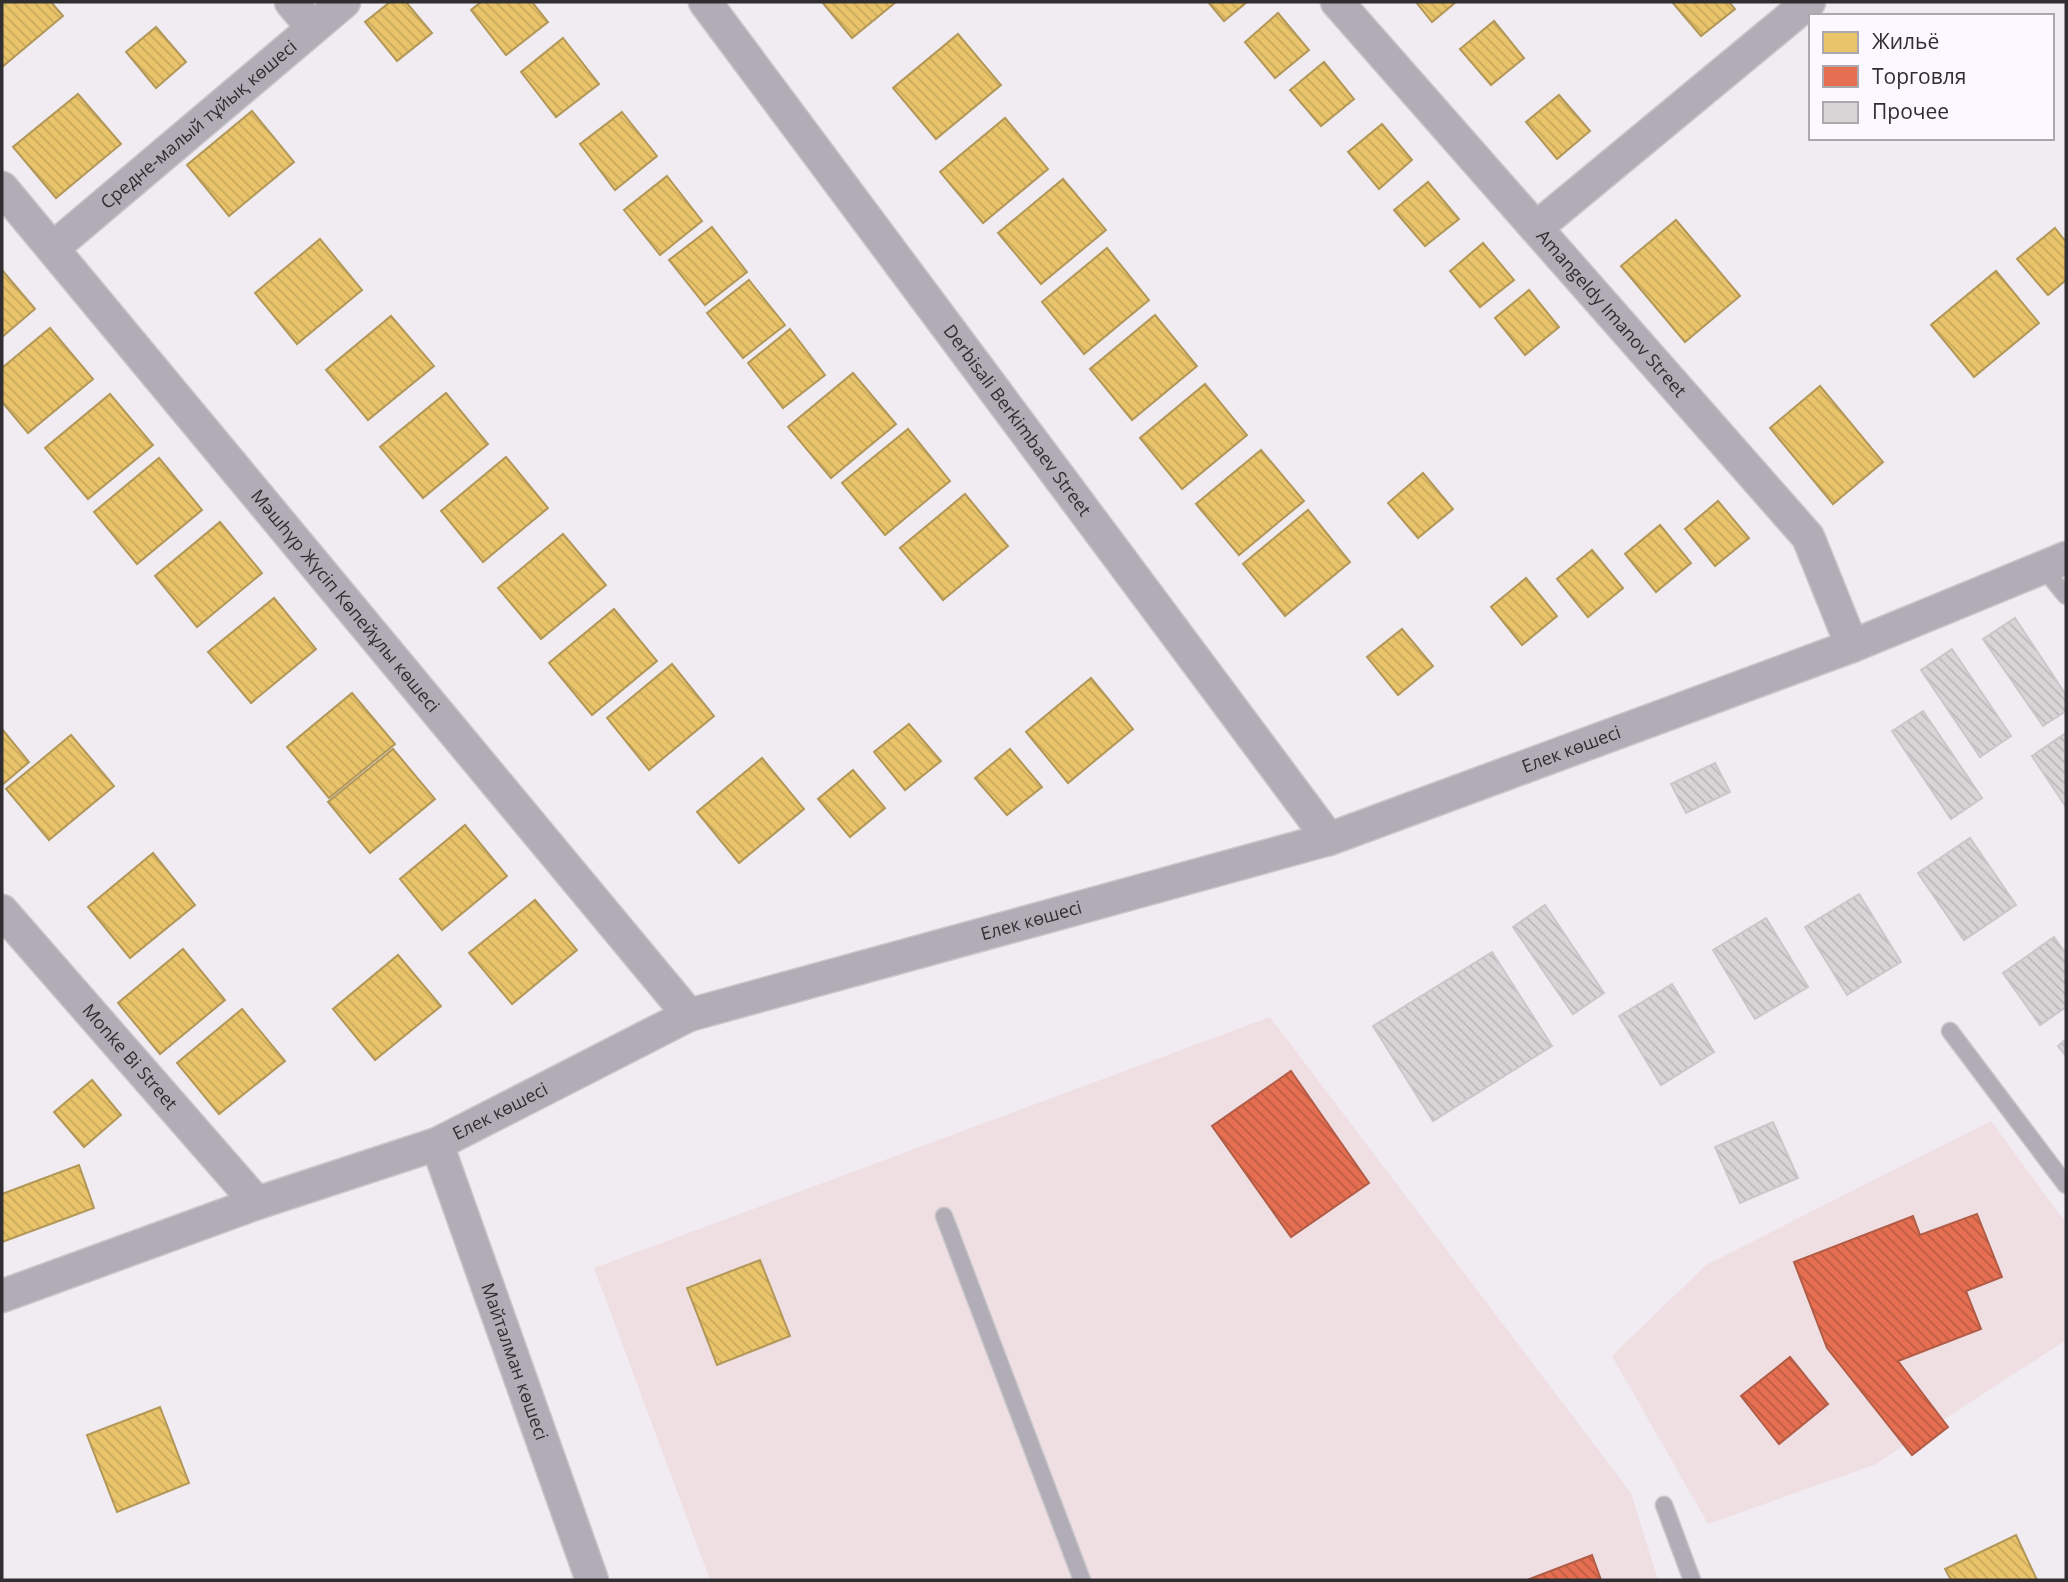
<svg xmlns="http://www.w3.org/2000/svg" width="2068" height="1582" viewBox="0 0 2068 1582" font-family="'Open Sans',sans-serif">
<defs>
<pattern id="homes-back-hatch" width="6" height="6" patternUnits="userSpaceOnUse" patternTransform="scale(1.75)"><rect width="6" height="6" fill="#e9c46a"/><path d="M-1 5l2 2M0 0l6 6M5-1l2 2" fill="none" stroke="#c8a95c"/></pattern>
<pattern id="shops-back-hatch" width="6" height="6" patternUnits="userSpaceOnUse" patternTransform="scale(1.75)"><rect width="6" height="6" fill="#e76f51"/><path d="M-1 5l2 2M0 0l6 6M5-1l2 2" fill="none" stroke="#bc5c44"/></pattern>
<pattern id="building-back-hatch" width="6" height="6" patternUnits="userSpaceOnUse" patternTransform="scale(1.75)"><rect width="6" height="6" fill="#d9d5d6"/><path d="M-1 5l2 2M0 0l6 6M5-1l2 2" fill="none" stroke="#bbb7b8"/></pattern>
</defs>
<rect width="100%" height="100%" fill="#f0ecf1"/>
<g fill="#efdfe3">
<path d="M 1270,1017 L 1631,1493 L 1658,1580 L 710,1580 L 594,1268 Z"/>
<path d="M 1991,1121 L 2066,1223 L 2066,1340 L 1874,1465 L 1708,1524 L 1612,1356 L 1706,1265 Z"/>
</g>
<g fill="url(#homes-back-hatch)" stroke="#b29759" stroke-width="2">
<path d="M 2,2 L 51,2 L 63,16 L 2,67 Z"/>
<path d="M 390,2 L 406,2 L 432,33 L 397,61 L 365,22 Z"/>
<path d="M 481,2 L 532,2 L 548,22 L 506,55 L 471,10 Z"/>
<path d="M 822,2 L 896,2 L 852,38 Z"/>
<path d="M 1208,2 L 1247,2 L 1224,21 Z"/>
<path d="M 1416,2 L 1456,2 L 1432,22 Z"/>
<path d="M 1672,2 L 1729,2 L 1735,9 L 1701,36 Z"/>
<path d="M 1278,13 L 1309,50 L 1275,78 L 1245,42 Z"/>
<path d="M 1494,21 L 1524,58 L 1491,85 L 1460,49 Z"/>
<path d="M 156,27 L 186,62 L 156,88 L 126,52 Z"/>
<path d="M 958,34 L 1001,85 L 936,139 L 893,88 Z"/>
<path d="M 563,38 L 599,84 L 556,117 L 521,72 Z"/>
<path d="M 1324,62 L 1354,99 L 1321,126 L 1290,90 Z"/>
<path d="M 78,94 L 121,144 L 56,198 L 13,147 Z"/>
<path d="M 1559,95 L 1590,131 L 1557,159 L 1526,122 Z"/>
<path d="M 252,111 L 294,162 L 229,216 L 187,165 Z"/>
<path d="M 622,112 L 657,156 L 615,190 L 580,144 Z"/>
<path d="M 1005,118 L 1048,169 L 983,223 L 940,172 Z"/>
<path d="M 1382,124 L 1412,160 L 1379,189 L 1348,152 Z"/>
<path d="M 667,176 L 702,221 L 660,255 L 624,210 Z"/>
<path d="M 1063,179 L 1106,230 L 1041,284 L 998,233 Z"/>
<path d="M 1428,182 L 1459,219 L 1425,246 L 1394,210 Z"/>
<path d="M 1676,220 L 1740,296 L 1685,342 L 1621,266 Z"/>
<path d="M 712,227 L 747,272 L 705,305 L 669,260 Z"/>
<path d="M 2055,228 L 2066,242 L 2066,280 L 2048,295 L 2017,259 Z"/>
<path d="M 320,239 L 362,290 L 297,344 L 255,293 Z"/>
<path d="M 1483,243 L 1514,280 L 1480,307 L 1450,271 Z"/>
<path d="M 1107,248 L 1149,300 L 1084,354 L 1042,302 Z"/>
<path d="M 2,270 L 35,309 L 2,337 Z"/>
<path d="M 1996,271 L 2039,323 L 1974,377 L 1931,325 Z"/>
<path d="M 749,280 L 785,325 L 743,358 L 707,313 Z"/>
<path d="M 1529,290 L 1559,327 L 1525,355 L 1495,318 Z"/>
<path d="M 1155,315 L 1197,366 L 1132,420 L 1090,369 Z"/>
<path d="M 391,316 L 434,366 L 368,420 L 326,370 Z"/>
<path d="M 50,328 L 93,379 L 28,433 L 2,402 L 2,368 Z"/>
<path d="M 790,329 L 825,375 L 783,408 L 748,363 Z"/>
<path d="M 853,373 L 896,424 L 831,478 L 788,427 Z"/>
<path d="M 1205,384 L 1247,435 L 1182,489 L 1140,438 Z"/>
<path d="M 1820,386 L 1883,462 L 1833,504 L 1770,428 Z"/>
<path d="M 446,393 L 488,444 L 423,498 L 380,447 Z"/>
<path d="M 110,394 L 153,445 L 88,499 L 45,448 Z"/>
<path d="M 908,429 L 950,481 L 885,535 L 842,483 Z"/>
<path d="M 1261,450 L 1304,501 L 1239,555 L 1196,504 Z"/>
<path d="M 506,457 L 548,508 L 483,562 L 441,511 Z"/>
<path d="M 159,458 L 202,510 L 137,564 L 94,512 Z"/>
<path d="M 1423,473 L 1453,509 L 1418,538 L 1388,503 Z"/>
<path d="M 965,494 L 1008,546 L 943,600 L 900,548 Z"/>
<path d="M 1718,501 L 1749,538 L 1715,566 L 1685,529 Z"/>
<path d="M 1308,510 L 1350,562 L 1285,616 L 1243,564 Z"/>
<path d="M 220,522 L 262,573 L 197,627 L 155,576 Z"/>
<path d="M 1660,525 L 1691,563 L 1656,592 L 1625,554 Z"/>
<path d="M 563,534 L 606,585 L 541,639 L 498,588 Z"/>
<path d="M 1592,550 L 1623,588 L 1588,617 L 1557,579 Z"/>
<path d="M 1526,578 L 1557,616 L 1522,645 L 1491,607 Z"/>
<path d="M 274,598 L 316,649 L 251,703 L 208,652 Z"/>
<path d="M 614,609 L 657,661 L 592,715 L 549,663 Z"/>
<path d="M 1402,629 L 1433,666 L 1398,695 L 1367,657 Z"/>
<path d="M 672,664 L 714,716 L 649,770 L 607,718 Z"/>
<path d="M 1091,678 L 1133,729 L 1068,783 L 1026,732 Z"/>
<path d="M 352,693 L 395,744 L 329,798 L 287,747 Z"/>
<path d="M 909,724 L 941,761 L 905,790 L 874,752 Z"/>
<path d="M 2,729 L 29,762 L 2,785 Z"/>
<path d="M 71,735 L 114,786 L 49,840 L 6,789 Z"/>
<path d="M 393,749 L 435,799 L 370,853 L 328,802 Z"/>
<path d="M 1010,749 L 1042,787 L 1007,815 L 975,778 Z"/>
<path d="M 762,758 L 804,809 L 739,863 L 697,812 Z"/>
<path d="M 853,770 L 885,808 L 850,837 L 818,799 Z"/>
<path d="M 465,825 L 507,876 L 442,930 L 400,879 Z"/>
<path d="M 153,853 L 195,905 L 130,958 L 88,907 Z"/>
<path d="M 535,900 L 577,950 L 512,1004 L 469,953 Z"/>
<path d="M 183,949 L 225,1000 L 160,1054 L 118,1003 Z"/>
<path d="M 398,955 L 441,1006 L 375,1060 L 333,1009 Z"/>
<path d="M 242,1009 L 285,1061 L 219,1114 L 177,1063 Z"/>
<path d="M 92,1080 L 121,1115 L 84,1147 L 54,1112 Z"/>
<path d="M 79,1165 L 94,1208 L 2,1242 L 2,1194 Z"/>
<path d="M 760,1260 L 790,1336 L 717,1365 L 687,1288 Z"/>
<path d="M 160,1407 L 189,1483 L 117,1512 L 87,1435 Z"/>
<path d="M 2016,1535 L 2037,1580 L 1951,1580 L 1945,1569 Z"/>
</g>
<g fill="url(#shops-back-hatch)" stroke="#b05c47" stroke-width="2">
<path d="M 1291,1071 L 1369,1183 L 1291,1237 L 1212,1126 Z"/>
<path d="M 1977,1214 L 2002,1277 L 1966,1291 L 1981,1329 L 1898,1361 L 1948,1427 L 1912,1455 L 1827,1348 L 1794,1262 L 1913,1216 L 1920,1235 Z"/>
<path d="M 1790,1357 L 1828,1404 L 1779,1444 L 1741,1396 Z"/>
<path d="M 1592,1555 L 1601,1580 L 1527,1580 Z"/>
</g>
<g fill="url(#building-back-hatch)" stroke="#cbc7c8" stroke-width="2">
<path d="M 2015,618 L 2066,695 L 2066,711 L 2043,726 L 1983,639 Z"/>
<path d="M 1952,649 L 2011,736 L 1980,757 L 1921,670 Z"/>
<path d="M 1923,711 L 1982,798 L 1951,819 L 1892,731 Z"/>
<path d="M 2066,733 L 2066,807 L 2032,756 Z"/>
<path d="M 1715,763 L 1730,792 L 1686,813 L 1671,784 Z"/>
<path d="M 1970,838 L 2016,905 L 1964,940 L 1918,873 Z"/>
<path d="M 1859,894 L 1901,962 L 1847,995 L 1805,927 Z"/>
<path d="M 1545,905 L 1604,993 L 1573,1014 L 1513,927 Z"/>
<path d="M 1766,918 L 1808,987 L 1755,1019 L 1713,950 Z"/>
<path d="M 2054,937 L 2066,954 L 2066,1007 L 2040,1025 L 2003,973 Z"/>
<path d="M 1492,952 L 1552,1046 L 1433,1121 L 1373,1026 Z"/>
<path d="M 1672,984 L 1714,1052 L 1661,1085 L 1619,1016 Z"/>
<path d="M 2066,1039 L 2066,1056 L 2058,1046 Z"/>
<path d="M 1773,1122 L 1798,1178 L 1740,1203 L 1715,1147 Z"/>
</g>
<g fill="none" stroke-linecap="round" stroke-linejoin="round">
<g stroke="#c9c7ca" stroke-width="19">
<g id="service">
<path d="M 2043,568 L 2066,596"/>
<path d="M 1950,1031 L 2066,1185"/>
<path d="M 944,1216 L 1082,1580"/>
<path d="M 1664,1505 L 1692,1580"/>
</g>
</g>
<g stroke="#c9c7ca" stroke-width="35">
<g id="minor">
<path d="M 291,2 L 312,27"/>
<path id="s1" d="M 705,2 L 1329,839"/>
<path id="s2" d="M 1337,2 L 1808,537 L 1852,646"/>
<path id="s3" d="M 2,188 L 689,1015"/>
<path d="M 1536,228 L 1809,2"/>
<path id="s4" d="M 53,248 L 344,2"/>
<path id="s5" d="M 2,911 L 257,1203"/>
<path id="s6" d="M 437,1144 L 592,1580"/>
<path id="s7" d="M 2,1296 L 257,1203 L 437,1144 L 689,1015 L 1329,839 L 1852,646 L 2066,558"/>
</g>
</g>
<use href="#service" stroke="#b0adb6" stroke-width="16"/>
<use href="#minor" stroke="#b0adb6" stroke-width="32"/>
</g>
<g text-anchor="middle" stroke-width="7" stroke-linejoin="round" paint-order="stroke">
<g font-size="18" fill="#302e31" stroke="#fdf8ff">
<text dy="6" stroke="none"><textPath href="#s4" startOffset="191">Средне-малый тұйық көшесі</textPath></text>
<text dy="6" stroke="none"><textPath href="#s2" startOffset="415">Amangeldy Imanov Street</textPath></text>
<text dy="6" stroke="none"><textPath href="#s1" startOffset="522">Derbisali Berkimbaev Street</textPath></text>
<text dy="6" stroke="none"><textPath href="#s3" startOffset="537">Мәшһүр Жүсіп Көпейұлы көшесі</textPath></text>
<text dy="6" stroke="none"><textPath href="#s7" startOffset="1666">Елек көшесі</textPath></text>
<text dy="6" stroke="none"><textPath href="#s7" startOffset="1099">Елек көшесі</textPath></text>
<text dy="6" stroke="none"><textPath href="#s5" startOffset="194">Monke Bi Street</textPath></text>
<text dy="6" stroke="none"><textPath href="#s7" startOffset="532">Елек көшесі</textPath></text>
<text dy="6" stroke="none"><textPath href="#s6" startOffset="231">Майталман көшесі</textPath></text>
</g>
</g>
<rect width="2068" height="1582" fill="none" stroke="#302e31" stroke-width="7"/>
<rect x="1809" y="14" width="245" height="126" fill="#fdf8ff" stroke="#aba7ad" stroke-width="2"/>
<rect x="1823" y="32" width="35" height="21" fill="#e9c46a" stroke="#aba7ad" stroke-width="2"/>
<text x="1872" y="49" font-size="21" fill="#302e31">Жильё</text>
<rect x="1823" y="66" width="35" height="21" fill="#e76f51" stroke="#aba7ad" stroke-width="2"/>
<text x="1872" y="84" font-size="21" fill="#302e31">Торговля</text>
<rect x="1823" y="102" width="35" height="21" fill="#d9d5d6" stroke="#aba7ad" stroke-width="2"/>
<text x="1872" y="119" font-size="21" fill="#302e31">Прочее</text>
</svg>
